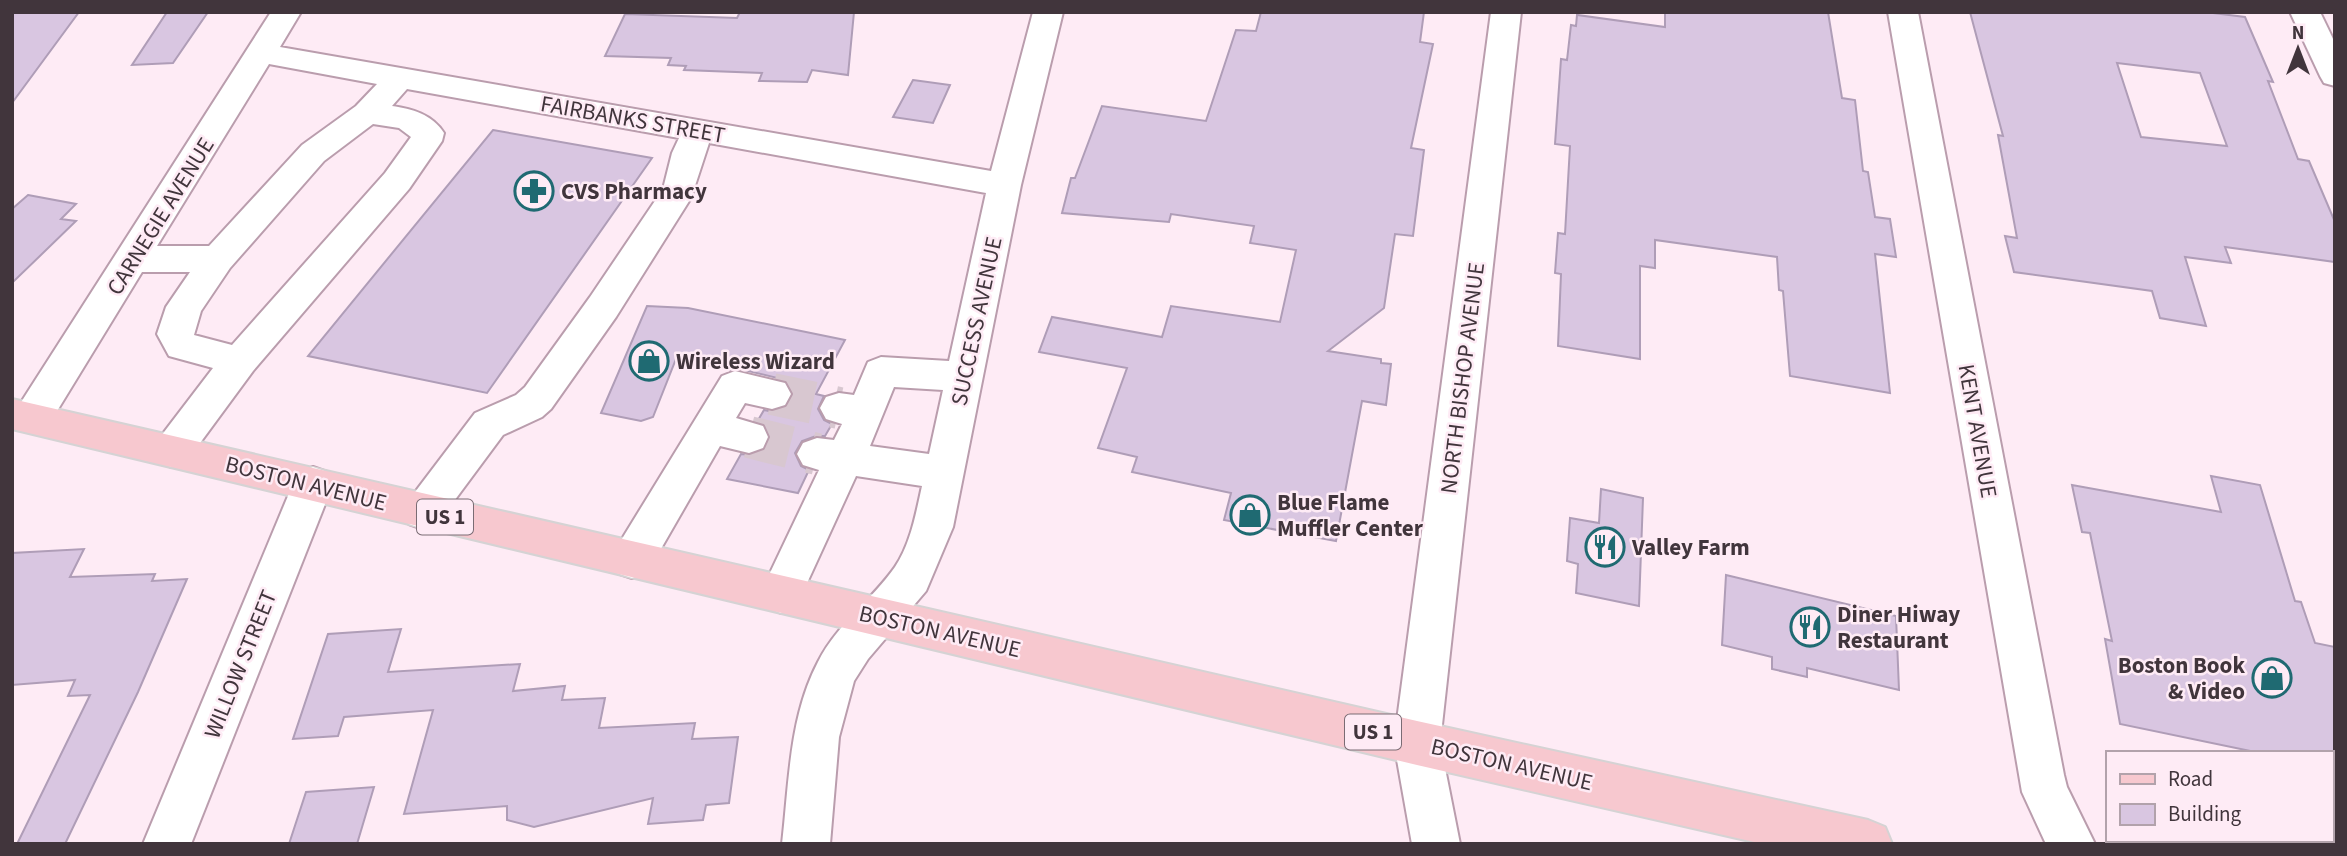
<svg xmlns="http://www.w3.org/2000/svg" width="2347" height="856" viewBox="0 0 2347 856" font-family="'Source Sans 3',sans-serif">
<rect width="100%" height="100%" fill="#feebf5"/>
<g fill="#d9c6e1" stroke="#af9db7" stroke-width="2" fill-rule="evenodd">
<path d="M 12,12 L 79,12 L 12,103 Z"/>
<path d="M 167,12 L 208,12 L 173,63 L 132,65 Z"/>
<path d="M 740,12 L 854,12 L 848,75 L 812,70 L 807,82 L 759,81 L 762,73 L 684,70 L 686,66 L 668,65 L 671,58 L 605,56 L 625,14 L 737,18 Z"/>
<path d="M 1261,12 L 1424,12 L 1420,42 L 1433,44 L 1411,148 L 1424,150 L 1413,236 L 1395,234 L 1384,308 L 1328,351 L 1381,359 L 1381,363 L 1391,364 L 1386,405 L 1362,401 L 1336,541 L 1224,520 L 1231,493 L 1132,472 L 1137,457 L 1098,448 L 1127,368 L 1039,352 L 1052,317 L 1162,337 L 1171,306 L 1280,322 L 1296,250 L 1250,243 L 1254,226 L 1171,214 L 1169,222 L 1062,213 L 1071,178 L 1075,178 L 1102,106 L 1206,121 L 1236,30 L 1256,31 Z"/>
<path d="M 1665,12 L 1828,12 L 1842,98 L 1855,100 L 1863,171 L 1868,172 L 1875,217 L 1890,219 L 1896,257 L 1875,254 L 1890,393 L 1790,376 L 1783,291 L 1779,290 L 1777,257 L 1655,240 L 1655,268 L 1640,266 L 1640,359 L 1558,346 L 1561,274 L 1555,273 L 1558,233 L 1565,234 L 1570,146 L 1555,144 L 1561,59 L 1567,60 L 1571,25 L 1576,26 L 1577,15 L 1665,27 Z"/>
<path d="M 1970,12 L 2205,12 L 2245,17 L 2273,82 L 2268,81 L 2298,159 L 2309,161 L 2335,222 L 2335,262 L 2225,247 L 2231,263 L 2185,257 L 2206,326 L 2160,318 L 2152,291 L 2014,272 L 2005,236 L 2017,238 L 1998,135 L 2003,136 ZM 2117,63 L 2200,73 L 2227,146 L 2141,137 Z"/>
<path d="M 913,80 L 950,85 L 933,123 L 893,117 Z"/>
<path d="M 493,130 L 652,158 L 487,393 L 308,356 Z"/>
<path d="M 28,195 L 76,204 L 61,219 L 76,221 L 12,283 L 12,209 Z"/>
<path d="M 647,306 L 688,308 L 845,340 L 816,394 L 824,396 L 818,409 L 824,420 L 832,424 L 825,436 L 816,436 L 802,441 L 795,453 L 801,466 L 809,470 L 798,493 L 727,479 L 741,454 L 750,455 L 765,449 L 770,436 L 765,425 L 757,422 L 764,410 L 773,412 L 787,406 L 793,393 L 786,380 L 736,368 L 730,370 L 676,359 L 653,417 L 641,421 L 601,413 Z"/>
<path d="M 2211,476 L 2260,485 L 2295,601 L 2301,602 L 2315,643 L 2335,647 L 2335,753 L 2260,753 L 2120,724 L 2105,639 L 2112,641 L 2090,533 L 2082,532 L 2072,485 L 2221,512 Z"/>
<path d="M 1601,489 L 1643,498 L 1639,606 L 1576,593 L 1578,564 L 1567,561 L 1570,518 L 1599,523 Z"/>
<path d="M 84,549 L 70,577 L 155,574 L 152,581 L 187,579 L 138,692 L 65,844 L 17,844 L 90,695 L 68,696 L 75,680 L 12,685 L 12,553 Z"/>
<path d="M 1726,575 L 1896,616 L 1899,690 L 1807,668 L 1807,677 L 1772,669 L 1772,657 L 1722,645 Z"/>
<path d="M 401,629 L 388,672 L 520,664 L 513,691 L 565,686 L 562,700 L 605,698 L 599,728 L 695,723 L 692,739 L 738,737 L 729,803 L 706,805 L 703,820 L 648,824 L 653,798 L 534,827 L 507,820 L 507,806 L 404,814 L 433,710 L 344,717 L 338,736 L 293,739 L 328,634 Z"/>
<path d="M 374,787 L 357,844 L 289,844 L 306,792 Z"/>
</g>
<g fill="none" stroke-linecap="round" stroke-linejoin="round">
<g stroke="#d8c7d0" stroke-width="42" stroke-dasharray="42 21" stroke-linecap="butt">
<path d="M 772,394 L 839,408"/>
<path d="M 749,437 L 817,454"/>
</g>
<g stroke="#ba9dad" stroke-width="4">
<g id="minor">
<path d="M 271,12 L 301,12 L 280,47 L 991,171 L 1033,12 L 1063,12 L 1021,185 L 953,527 L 926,591 L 868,659 L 854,681 L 839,737 L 830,844 L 782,844 C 789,784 789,717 818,662 C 837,624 872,600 895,567 C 911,543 916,513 922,486 L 856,476 L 796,607 L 781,613 L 766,607 L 760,594 L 819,470 L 803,465 L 797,454 L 803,443 L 817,438 L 834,440 L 842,424 L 826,419 L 820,408 L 826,397 L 839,393 L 854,395 L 868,362 L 881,357 L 949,361 L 986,193 L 709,143 L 691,198 L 616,317 L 551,409 L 542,417 L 503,435 L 437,524 L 423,529 L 409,524 L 403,512 L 409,500 L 475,413 L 516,395 L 525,387 L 590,297 L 663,189 L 672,153 L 679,138 L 407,89 L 392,106 C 412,109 432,114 444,133 L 442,141 L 409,189 L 253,371 L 186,462 L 172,467 L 158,462 L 152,451 L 158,440 L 213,368 L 169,356 L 157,334 L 166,307 L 190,272 L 142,272 L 46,429 L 32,433 L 18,429 L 13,418 L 18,407 ZM 269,64 L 377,84 L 356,106 L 302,145 L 209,246 L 157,246 ZM 373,124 L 399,128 L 411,137 L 385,173 L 232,345 L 194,335 L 201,311 L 230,268 L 324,161 ZM 894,387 L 943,390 L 929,454 L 870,446 Z"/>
<path d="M 1491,12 L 1521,12 L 1440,743 L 1460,844 L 1412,844 L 1394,743 Z"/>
<path d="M 1888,12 L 1918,12 L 2064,775 L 2067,787 L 2095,844 L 2046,844 L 2022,792 Z"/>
<path d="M 2290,12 L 2320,12 L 2335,43 L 2335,86 L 2324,83 L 2320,76 Z"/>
<path d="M 735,371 L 785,383 L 791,394 L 785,405 L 772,409 L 745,403 L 736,418 L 763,426 L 768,437 L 763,448 L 749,453 L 720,446 L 647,573 L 632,578 L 617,573 L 611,560 L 617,547 L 722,376 Z"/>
<path d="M 313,467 L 327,472 L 333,484 L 191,844 L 143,844 L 293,484 L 299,472 Z"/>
</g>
</g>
<g stroke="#d5d3d4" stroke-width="4">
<path id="major" d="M 12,399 L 1417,721 L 1868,820 L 1885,827 L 1892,844 L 1763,844 L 1417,765 L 12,429 Z"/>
</g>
<use href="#minor" fill="#fff" fill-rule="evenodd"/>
<use href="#major" fill="#f7c8cf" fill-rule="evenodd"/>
</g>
<defs>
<g id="pharmacy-ring" transform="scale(2.0125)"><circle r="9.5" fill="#feebf5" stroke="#1f6a72" stroke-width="1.5"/><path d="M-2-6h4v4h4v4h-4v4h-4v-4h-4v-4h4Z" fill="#1f6a72"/></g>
<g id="shop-ring" transform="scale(2.0125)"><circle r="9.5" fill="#feebf5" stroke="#1f6a72" stroke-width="1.5"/><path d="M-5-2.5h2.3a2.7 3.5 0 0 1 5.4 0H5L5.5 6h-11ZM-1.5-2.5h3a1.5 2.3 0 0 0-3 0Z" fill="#1f6a72"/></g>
<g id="restaurant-ring" transform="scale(2.0125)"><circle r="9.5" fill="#feebf5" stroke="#1f6a72" stroke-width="1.5"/><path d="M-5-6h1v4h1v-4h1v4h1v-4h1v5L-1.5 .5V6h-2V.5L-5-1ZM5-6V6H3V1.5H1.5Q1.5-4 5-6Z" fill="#1f6a72"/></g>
</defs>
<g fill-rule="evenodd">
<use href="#pharmacy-ring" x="534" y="191"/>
<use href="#shop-ring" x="649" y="361"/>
<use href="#shop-ring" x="1250" y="515"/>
<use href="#restaurant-ring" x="1605" y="547"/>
<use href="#restaurant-ring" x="1810" y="627"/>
<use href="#shop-ring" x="2272" y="678"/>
</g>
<g text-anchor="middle" stroke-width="5" stroke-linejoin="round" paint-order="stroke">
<g fill="#feebf5" stroke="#7a6c74" stroke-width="2">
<rect x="417" y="499.5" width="56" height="35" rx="5"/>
<rect x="1345" y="714.5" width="56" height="35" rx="5"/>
</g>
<g font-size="21" font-weight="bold" fill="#41353c">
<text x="445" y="524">US 1</text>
<text x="1373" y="739">US 1</text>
</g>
<g font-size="23" fill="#41353c" stroke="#feebf5">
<text transform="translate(633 119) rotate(10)" y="8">FAIRBANKS STREET</text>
<text transform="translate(160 216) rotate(-58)" y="8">CARNEGIE AVENUE</text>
<text transform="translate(976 321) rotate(-78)" y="8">SUCCESS AVENUE</text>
<text transform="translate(1462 378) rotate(-83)" y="8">NORTH BISHOP AVENUE</text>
<text transform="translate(1978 431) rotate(80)" y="8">KENT AVENUE</text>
<text transform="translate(306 483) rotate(14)" y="8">BOSTON AVENUE</text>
<text transform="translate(940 631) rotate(13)" y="8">BOSTON AVENUE</text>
<text transform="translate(240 664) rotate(-68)" y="8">WILLOW STREET</text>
<text transform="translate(1512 764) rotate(13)" y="8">BOSTON AVENUE</text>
</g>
<g font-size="23" font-weight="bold" fill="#41353c" stroke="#feebf5" text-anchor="start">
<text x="561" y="199">CVS Pharmacy</text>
<text x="676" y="369">Wireless Wizard</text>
<text x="1277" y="510">Blue Flame<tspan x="1277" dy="26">Muffler Center</tspan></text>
<text x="1632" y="555">Valley Farm</text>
<text x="1837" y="622">Diner Hiway<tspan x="1837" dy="26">Restaurant</tspan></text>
<text x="2245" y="673" text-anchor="end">Boston Book<tspan x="2245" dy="26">&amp; Video</tspan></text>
</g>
</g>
<rect width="2347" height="856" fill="none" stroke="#41353c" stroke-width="28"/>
<rect x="2106" y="751" width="228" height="91" fill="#feebf5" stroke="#b2a2ab" stroke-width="2"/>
<rect x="2120" y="774" width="35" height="10" fill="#f7c8cf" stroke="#b2a2ab" stroke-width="2"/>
<text x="2168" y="786" font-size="21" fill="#41353c">Road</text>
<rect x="2120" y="804" width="35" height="21" fill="#d9c6e1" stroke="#b2a2ab" stroke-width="2"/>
<text x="2168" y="821" font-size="21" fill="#41353c">Building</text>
<g transform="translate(2298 49)" stroke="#feebf5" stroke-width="5" paint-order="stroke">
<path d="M0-5L12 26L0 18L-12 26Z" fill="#41353c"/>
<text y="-10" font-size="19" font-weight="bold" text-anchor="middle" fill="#41353c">N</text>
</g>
</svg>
